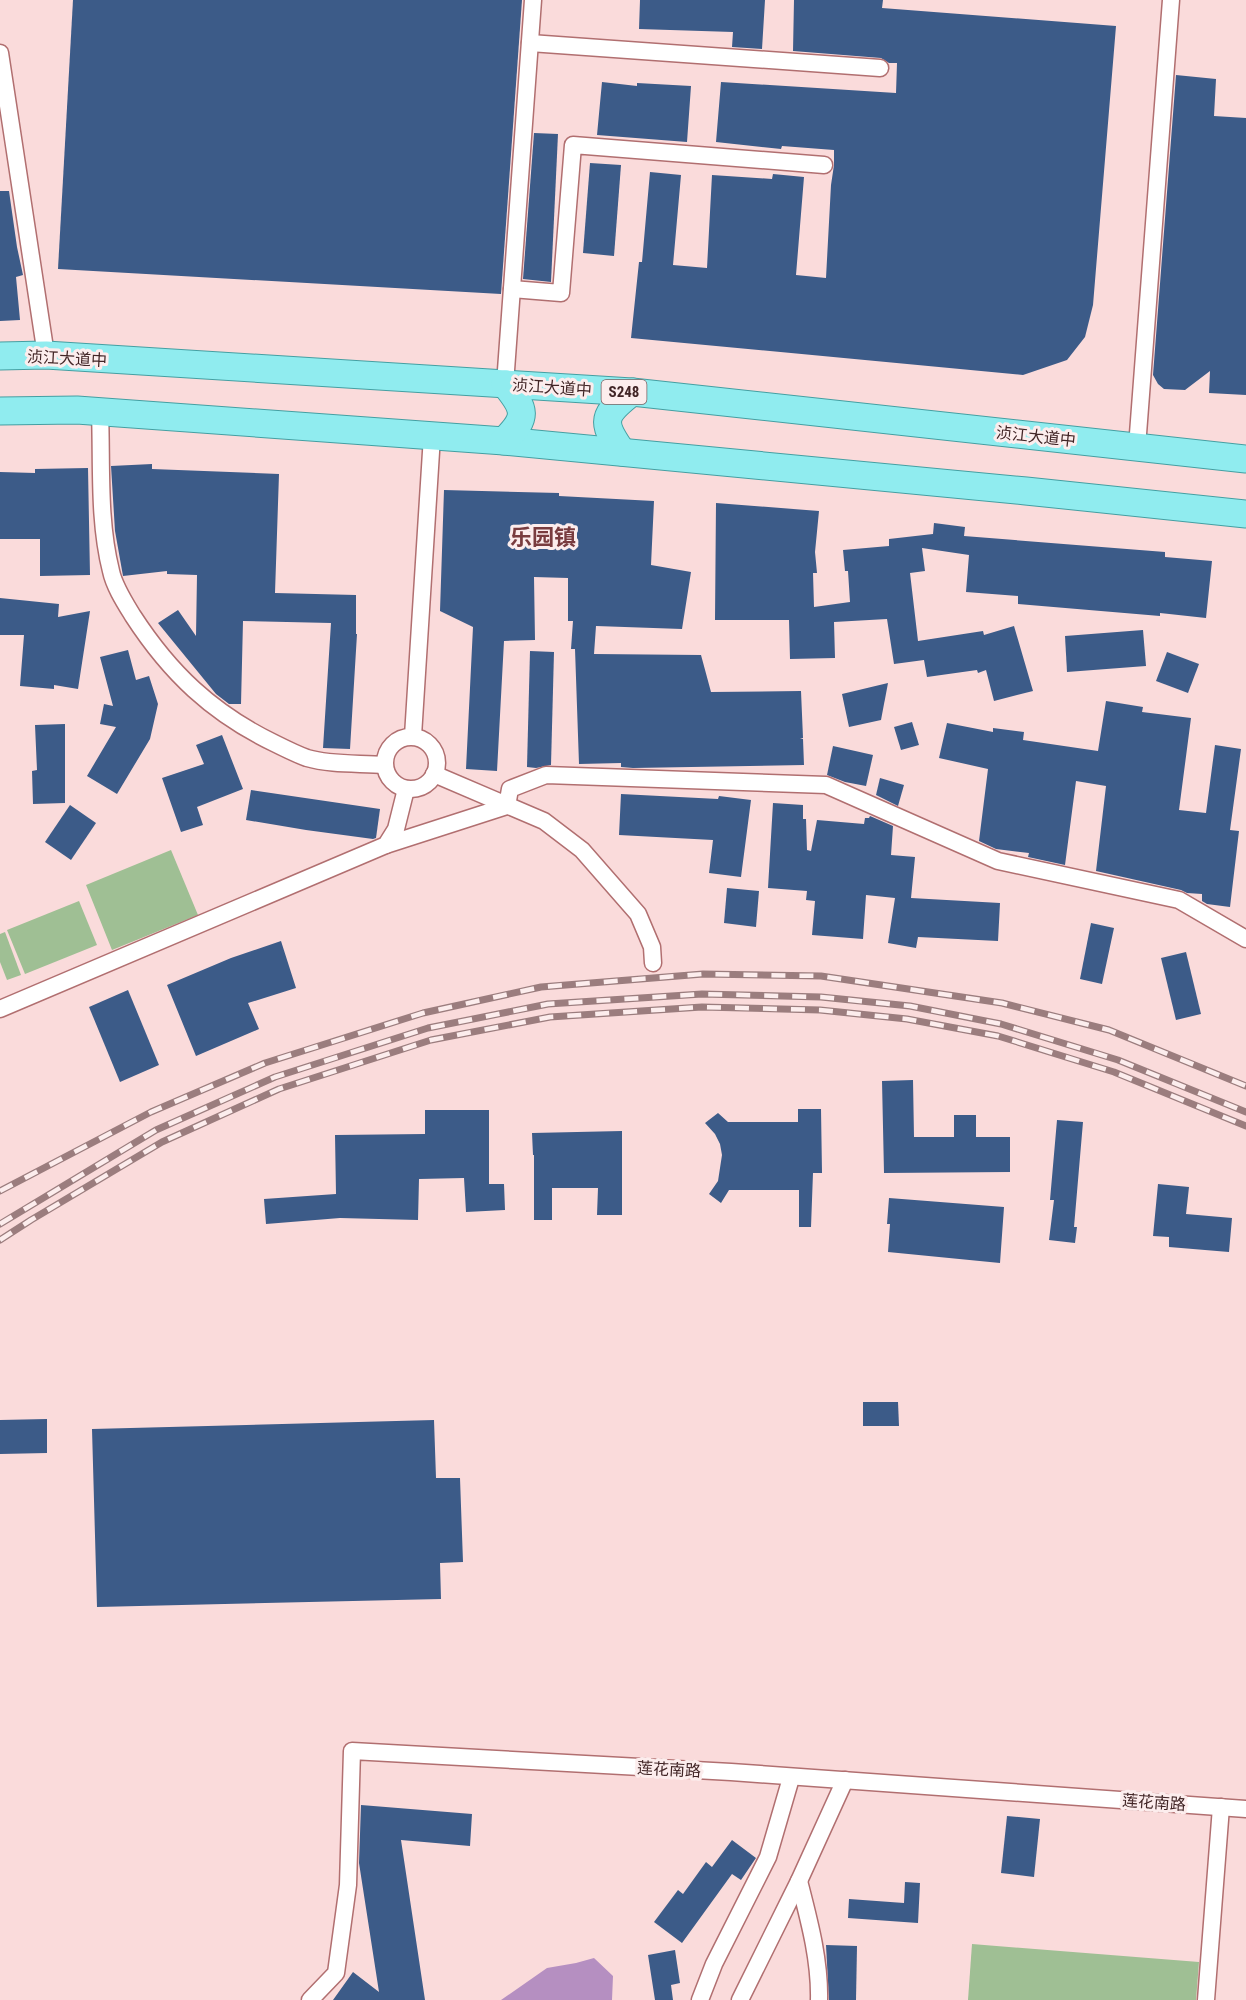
<svg xmlns="http://www.w3.org/2000/svg" width="1246" height="2000" viewBox="0 0 1246 2000" font-family="'Roboto Condensed','Noto Sans SC',sans-serif">
<rect width="100%" height="100%" fill="#fadbdb"/>
<g fill="#9fbf94">
<path d="M 171,850 L 198,915 L 112,950 L 86,885 Z"/>
<path d="M 79,901 L 97,945 L 25,974 L 7,930 Z"/>
<path d="M 5,932 L 21,975 L 7,980 L 0,962 L 0,934 Z"/>
<path d="M 972,1944 L 1199,1962 L 1196,2000 L 968,2000 Z"/>
</g>
<path fill="#b58fc1" d="M 594,1958 L 613,1976 L 612,2000 L 501,2000 L 547,1968 L 576,1963 Z"/>
<g fill="#3c5b88">
<path d="M 73,0 L 522,0 L 501,294 L 58,269 Z"/>
<path d="M 640,0 L 765,0 L 762,49 L 732,47 L 733,32 L 639,29 Z"/>
<path d="M 794,0 L 883,0 L 882,8 L 1116,26 L 1093,305 L 1085,337 L 1067,360 L 1023,375 L 631,338 L 639,262 L 642,262 L 650,172 L 681,175 L 673,265 L 707,268 L 712,175 L 772,179 L 773,174 L 804,177 L 796,275 L 826,278 L 831,185 L 834,165 L 834,150 L 782,146 L 781,149 L 716,142 L 721,82 L 896,93 L 897,63 L 889,63 L 881,58 L 793,51 Z"/>
<path d="M 1176,75 L 1216,79 L 1214,116 L 1246,118 L 1246,395 L 1209,393 L 1210,371 L 1185,390 L 1164,389 L 1158,384 L 1153,375 Z"/>
<path d="M 602,82 L 637,86 L 637,83 L 691,86 L 687,142 L 597,135 Z"/>
<path d="M 534,133 L 558,134 L 551,282 L 523,279 Z"/>
<path d="M 590,163 L 621,165 L 614,256 L 583,253 Z"/>
<path d="M 0,191 L 9,191 L 17,247 L 23,275 L 16,277 L 20,320 L 0,321 Z"/>
<path d="M 152,464 L 152,469 L 279,474 L 275,593 L 356,595 L 356,634 L 357,634 L 350,749 L 323,748 L 331,623 L 243,621 L 241,704 L 229,704 L 216,694 L 158,623 L 178,610 L 196,636 L 197,575 L 167,574 L 167,571 L 123,576 L 115,531 L 111,466 Z"/>
<path d="M 88,468 L 90,575 L 40,576 L 40,539 L 0,539 L 0,472 L 35,473 L 35,469 Z"/>
<path d="M 444,490 L 559,493 L 559,496 L 654,501 L 651,565 L 691,572 L 682,629 L 596,626 L 594,654 L 701,655 L 711,692 L 801,691 L 803,738 L 800,738 L 803,739 L 804,765 L 633,768 L 621,767 L 621,763 L 579,764 L 575,649 L 571,649 L 573,621 L 568,621 L 568,578 L 534,577 L 535,640 L 504,641 L 497,771 L 466,769 L 473,627 L 440,611 Z"/>
<path d="M 716,503 L 819,511 L 815,552 L 817,573 L 813,573 L 814,607 L 850,602 L 848,571 L 845,571 L 843,550 L 889,546 L 889,539 L 933,534 L 934,523 L 965,527 L 964,536 L 1165,552 L 1165,557 L 1212,561 L 1206,618 L 1160,613 L 1160,616 L 1018,604 L 1018,596 L 966,592 L 969,555 L 922,548 L 925,571 L 910,573 L 918,641 L 983,631 L 984,635 L 1014,626 L 1033,691 L 994,701 L 986,670 L 978,673 L 977,670 L 927,677 L 924,660 L 894,664 L 887,619 L 834,622 L 835,658 L 790,659 L 789,620 L 715,620 Z"/>
<path d="M 0,598 L 59,604 L 58,617 L 90,611 L 78,689 L 54,685 L 54,689 L 20,686 L 24,635 L 0,635 Z"/>
<path d="M 1143,630 L 1146,666 L 1067,672 L 1065,636 Z"/>
<path d="M 128,650 L 136,680 L 149,676 L 158,704 L 150,739 L 117,794 L 87,776 L 116,727 L 100,724 L 104,704 L 113,706 L 100,657 Z"/>
<path d="M 530,651 L 554,652 L 551,765 L 536,768 L 527,767 Z"/>
<path d="M 1167,652 L 1199,664 L 1188,693 L 1156,681 Z"/>
<path d="M 888,683 L 881,720 L 849,727 L 842,694 Z"/>
<path d="M 1106,701 L 1143,707 L 1142,712 L 1191,718 L 1179,810 L 1206,813 L 1215,745 L 1241,749 L 1230,830 L 1239,831 L 1230,907 L 1207,904 L 1202,901 L 1202,894 L 1187,893 L 1181,890 L 1096,871 L 1106,786 L 1076,781 L 1065,865 L 1028,857 L 1029,853 L 996,849 L 979,841 L 988,769 L 939,758 L 947,723 L 993,732 L 993,728 L 1024,732 L 1023,740 L 1098,751 Z"/>
<path d="M 912,722 L 919,745 L 901,750 L 894,727 Z"/>
<path d="M 65,724 L 65,803 L 33,804 L 32,771 L 37,770 L 35,725 Z"/>
<path d="M 222,735 L 243,789 L 197,807 L 203,825 L 181,832 L 162,778 L 204,764 L 196,745 Z"/>
<path d="M 833,746 L 873,755 L 866,786 L 845,782 L 827,775 Z"/>
<path d="M 880,778 L 904,785 L 898,806 L 876,795 Z"/>
<path d="M 251,790 L 380,809 L 376,838 L 373,839 L 306,830 L 246,820 Z"/>
<path d="M 621,794 L 718,799 L 719,796 L 751,800 L 741,877 L 709,873 L 713,840 L 619,835 Z"/>
<path d="M 773,803 L 803,805 L 803,819 L 806,819 L 807,850 L 811,851 L 817,820 L 864,824 L 865,818 L 869,818 L 870,816 L 893,826 L 891,855 L 915,857 L 911,898 L 1000,903 L 998,941 L 918,937 L 916,948 L 888,943 L 895,898 L 866,895 L 863,939 L 812,935 L 815,901 L 806,900 L 807,891 L 768,888 Z"/>
<path d="M 70,805 L 96,823 L 71,860 L 45,842 Z"/>
<path d="M 727,888 L 759,891 L 756,927 L 724,923 Z"/>
<path d="M 1091,923 L 1114,928 L 1102,984 L 1080,979 Z"/>
<path d="M 281,941 L 296,988 L 248,1003 L 259,1029 L 196,1056 L 167,985 L 231,958 Z"/>
<path d="M 1186,952 L 1201,1014 L 1176,1020 L 1161,958 Z"/>
<path d="M 128,990 L 159,1065 L 120,1082 L 89,1007 Z"/>
<path d="M 913,1080 L 914,1137 L 954,1137 L 954,1115 L 976,1115 L 976,1137 L 1010,1137 L 1010,1172 L 884,1173 L 882,1081 Z"/>
<path d="M 798,1109 L 821,1109 L 822,1173 L 813,1173 L 811,1227 L 799,1227 L 799,1190 L 729,1190 L 721,1203 L 709,1194 L 718,1181 L 722,1155 L 720,1144 L 715,1134 L 705,1123 L 718,1113 L 728,1122 L 798,1122 Z"/>
<path d="M 425,1110 L 489,1110 L 489,1184 L 504,1184 L 505,1210 L 466,1212 L 464,1178 L 419,1179 L 418,1220 L 340,1218 L 266,1224 L 264,1199 L 336,1194 L 335,1135 L 425,1134 Z"/>
<path d="M 1057,1120 L 1083,1122 L 1074,1227 L 1077,1227 L 1075,1243 L 1049,1240 L 1054,1200 L 1050,1200 Z"/>
<path d="M 622,1131 L 622,1215 L 597,1215 L 598,1188 L 552,1188 L 552,1220 L 534,1220 L 534,1155 L 533,1155 L 532,1133 Z"/>
<path d="M 1158,1184 L 1189,1187 L 1186,1214 L 1232,1218 L 1229,1252 L 1169,1247 L 1169,1237 L 1153,1236 Z"/>
<path d="M 889,1198 L 1004,1207 L 1000,1263 L 888,1252 L 890,1224 L 887,1224 Z"/>
<path d="M 863,1402 L 898,1402 L 899,1426 L 863,1426 Z"/>
<path d="M 47,1419 L 47,1453 L 0,1454 L 0,1420 Z"/>
<path d="M 434,1420 L 436,1478 L 460,1478 L 463,1562 L 440,1563 L 441,1599 L 97,1607 L 92,1429 Z"/>
<path d="M 361,1805 L 472,1814 L 470,1846 L 401,1840 L 425,2000 L 333,2000 L 353,1972 L 379,1992 L 359,1863 Z"/>
<path d="M 1007,1816 L 1040,1819 L 1034,1877 L 1001,1873 Z"/>
<path d="M 732,1840 L 756,1858 L 741,1880 L 732,1874 L 682,1943 L 654,1922 L 678,1890 L 683,1894 L 706,1862 L 712,1867 Z"/>
<path d="M 905,1882 L 920,1883 L 918,1923 L 848,1918 L 849,1899 L 904,1903 Z"/>
<path d="M 826,1945 L 857,1946 L 856,2000 L 829,2000 Z"/>
<path d="M 675,1950 L 680,1983 L 671,1985 L 673,2000 L 655,2000 L 648,1955 Z"/>
</g>
<g fill="none" stroke-linecap="round" stroke-linejoin="round">
<g stroke="#b16f70" stroke-width="19">
<g id="street">
<path d="M 530,43 L 880,68"/>
<path d="M 0,53 L 46,355"/>
<path d="M 512,289 L 561,293 L 573,145 L 824,165"/>
<path d="M 505,384 L 533,0"/>
<path d="M 100,412 C 102,464 98,520 111,571 C 114,586 125,603 133,616 C 170,673 212,713 274,743 C 284,748 296,754 307,758 C 331,765 359,763 384,765"/>
<path d="M 1137,447 L 1171,0"/>
<path d="M 413,736 L 432,436"/>
<circle cx="411" cy="763" r="26"/>
<path d="M 434,774 L 544,821 L 582,850 L 638,914 L 652,947 L 653,963"/>
<path d="M 386,845 L 507,806 L 510,789 L 546,775 L 826,785 L 998,861 L 1179,900 L 1246,939"/>
<path d="M 0,1009 L 386,845 L 396,829 L 406,789"/>
<path d="M 799,1881 C 809,1920 820,1960 819,2000"/>
<path d="M 310,2000 L 336,1973 L 348,1885 L 352,1751 L 731,1772 L 1246,1809"/>
<path d="M 700,2000 L 714,1964 L 768,1857 L 791,1778"/>
<path d="M 740,2000 L 799,1881 L 845,1780"/>
<path d="M 1206,2000 L 1221,1807"/>
</g>
</g>
<g stroke="#449fa2" stroke-width="29">
<g id="primary">
<path d="M 0,356 L 46,355 L 632,392 L 1246,459"/>
<path d="M 0,411 L 77,410 L 504,441 L 1026,491 L 1246,514"/>
<path d="M 504,441 C 528,417 526,410 505,384"/>
<path d="M 622,452 C 600,421 603,415 632,392"/>
</g>
</g>
<use href="#street" stroke="#fff" stroke-width="16"/>
<use href="#primary" stroke="#90ecef" stroke-width="27"/>
<g stroke="#9b7d7e" stroke-width="7">
<g id="rail">
<path d="M 0,1191 L 151,1112 L 265,1063 L 423,1013 L 541,987 L 703,974 L 821,976 L 1002,1003 L 1109,1030 L 1246,1086"/>
<path d="M 0,1224 L 156,1130 L 275,1077 L 428,1028 L 548,1004 L 702,994 L 821,997 L 910,1006 L 1001,1024 L 1118,1060 L 1246,1112"/>
<path d="M 0,1240 L 31,1220 L 162,1142 L 279,1089 L 431,1040 L 550,1017 L 702,1007 L 820,1010 L 907,1019 L 998,1036 L 1114,1072 L 1246,1126"/>
</g>
</g>
<use href="#rail" stroke="#fceded" stroke-width="4.5" stroke-dasharray="14" stroke-linecap="butt"/>
</g>
<g text-anchor="middle" stroke-width="6" stroke-linejoin="round" paint-order="stroke">
<rect fill="#fceded" stroke="#796162" stroke-width="1.5" x="601.5" y="380" width="45" height="24" rx="4.5"/>
<g font-size="15" font-weight="bold" fill="#412526">
<text x="624" y="397">S248</text>
</g>
<g font-size="16" fill="#412526" stroke="#fceded">
<text transform="translate(67 358) rotate(3)" y="6">浈江大道中</text>
<text transform="translate(552 387) rotate(4)" y="6">浈江大道中</text>
<text transform="translate(1036 436) rotate(6)" y="6">浈江大道中</text>
<text transform="translate(669 1769) rotate(3)" y="6">莲花南路</text>
<text transform="translate(1154 1802) rotate(4)" y="6">莲花南路</text>
</g>
<g font-size="22" font-weight="bold" fill="#793c3f" stroke="#fceded">
<text x="543" y="545">乐园镇</text>
</g>
</g>
</svg>
